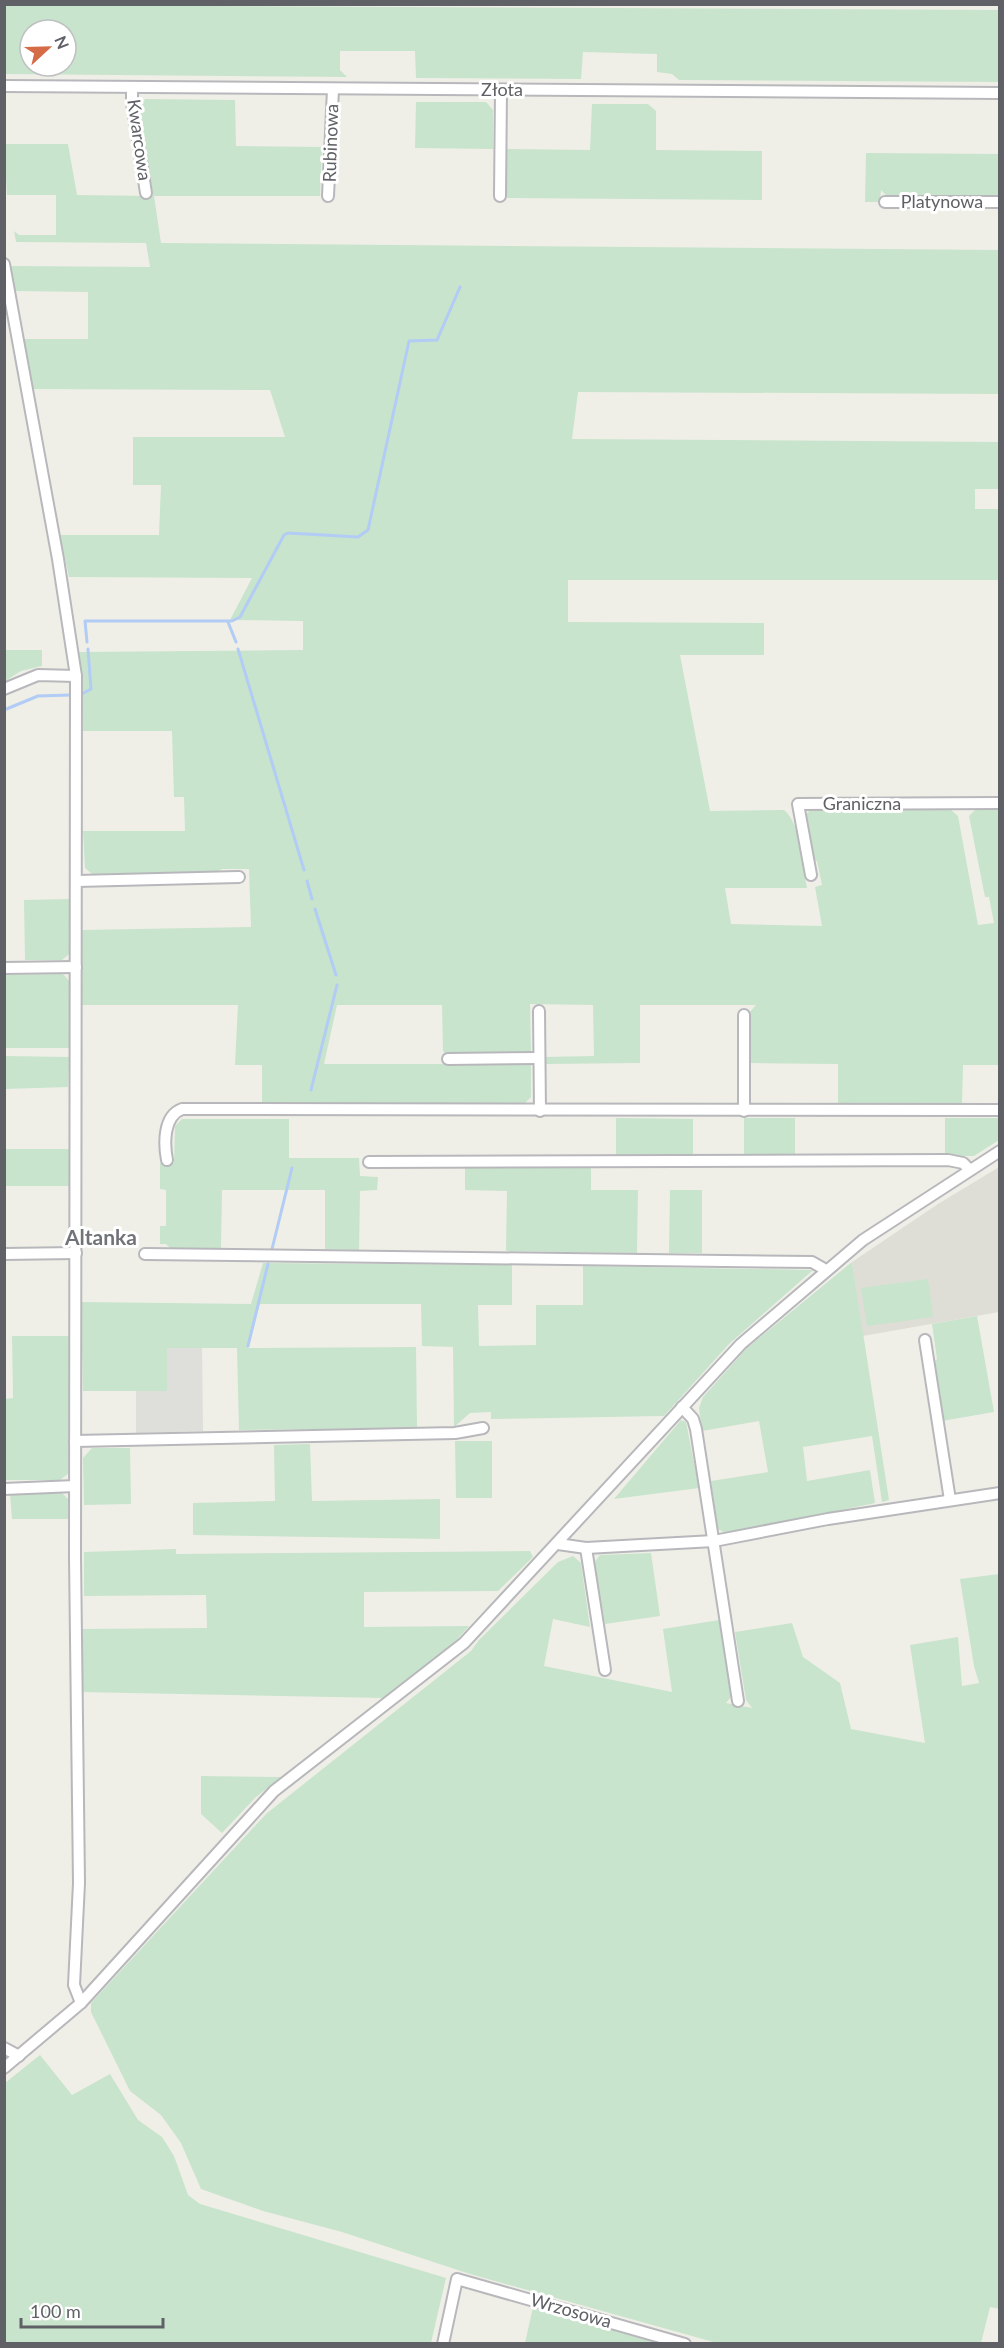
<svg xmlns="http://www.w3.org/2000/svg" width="1004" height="2348" viewBox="0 0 1004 2348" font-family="Lato,sans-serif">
<rect width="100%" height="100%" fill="#efefe8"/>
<path fill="#dededa" d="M 167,1348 L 202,1348 L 203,1431 L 136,1433 L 136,1391 L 167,1391 Z"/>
<path fill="#dfded6" d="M 999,1167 L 999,1312 L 863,1336 L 852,1262 L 938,1204 Z"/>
<g fill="#c8e4cc" fill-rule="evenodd">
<path d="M 4,5 L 999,10 L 999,82 L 679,80 L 672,74 L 657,72 L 657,54 L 583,52 L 581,79 L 416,78 L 415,51 L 340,51 L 340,70 L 347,77 L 5,74 ZM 30,30 L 66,30 L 66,66 L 30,66 Z"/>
<path d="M 145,99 L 235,100 L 236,146 L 322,147 L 320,196 L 154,196 L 161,243 L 999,250 L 999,394 L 578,392 L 572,439 L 999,442 L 999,489 L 975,489 L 975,509 L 999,509 L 999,580 L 568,580 L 568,622 L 764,623 L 764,655 L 680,655 L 710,811 L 784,810 C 802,825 802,865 807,888 L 725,888 L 731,924 L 822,926 L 815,887 L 822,885 L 817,861 L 813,861 L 804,817 L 810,810 L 950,809 L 958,816 L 978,925 L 994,923 L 989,897 L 985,897 L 969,816 L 976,809 L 999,808 L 999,1065 L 963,1065 L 962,1103 L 838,1103 L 838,1064 L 750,1063 L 749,1013 L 756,1005 L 640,1005 L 640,1063 L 545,1064 L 544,1057 L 594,1056 L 593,1005 L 530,1004 L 531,1052 L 526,1055 L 448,1056 L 443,1051 L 442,1005 L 337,1005 L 324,1064 L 531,1064 L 531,1097 L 524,1104 L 262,1105 L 262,1065 L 235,1065 L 238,1005 L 81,1005 L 82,930 L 251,927 L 249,869 L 222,869 L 214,874 L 92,874 L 85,868 L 83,831 L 185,831 L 184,797 L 174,797 L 172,731 L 82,731 L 79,652 L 303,650 L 303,621 L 230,620 L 252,578 L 69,577 L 60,535 L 159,535 L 161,485 L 133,485 L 133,437 L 285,437 L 270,390 L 32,389 L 23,339 L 88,339 L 88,292 L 14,291 L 10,266 L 150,267 L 146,243 L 16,242 L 14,231 L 19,235 L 56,235 L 56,195 L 7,195 L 4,144 L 68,144 L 77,195 L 153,196 L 140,106 Z"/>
<path d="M 416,102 L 486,102 L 493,110 L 493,149 L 415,148 Z"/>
<path d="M 592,104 L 648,104 L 656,111 L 656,150 L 762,151 L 762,200 L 507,198 L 507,149 L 590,150 Z"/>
<path d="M 866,153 L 999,154 L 999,197 L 887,196 L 881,190 L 880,202 L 865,202 Z"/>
<path d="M 5,650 L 42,650 L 42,666 L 21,671 L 5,681 Z"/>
<path d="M 70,899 L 69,954 L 62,960 L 25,960 L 24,900 Z"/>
<path d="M 63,974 L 69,981 L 69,1048 L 5,1048 L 5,975 Z"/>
<path d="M 5,1056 L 69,1057 L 68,1087 L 5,1089 Z"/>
<path d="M 616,1118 L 693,1119 L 693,1157 L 616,1158 Z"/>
<path d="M 744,1118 L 795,1118 L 795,1157 L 744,1158 Z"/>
<path d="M 945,1118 L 999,1118 L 999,1140 L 974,1156 L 945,1156 Z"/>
<path d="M 182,1119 L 289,1119 L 289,1158 L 359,1158 L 360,1176 L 378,1177 L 377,1190 L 360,1191 L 359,1250 L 325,1249 L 325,1190 L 222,1190 L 221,1248 L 170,1248 L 166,1244 L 160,1244 L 160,1226 L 166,1226 L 166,1190 L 160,1189 L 160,1163 L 174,1163 L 175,1126 Z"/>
<rect x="5" y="1149" width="64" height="37"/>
<path d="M 591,1166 L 591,1190 L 638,1190 L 637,1253 L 506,1251 L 507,1191 L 465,1190 L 465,1167 Z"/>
<path d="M 670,1190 L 702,1190 L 702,1253 L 669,1253 Z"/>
<path d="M 852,1262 L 889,1500 L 882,1502 L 872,1436 L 803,1447 L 807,1481 L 870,1470 L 875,1503 L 727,1534 L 718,1529 L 711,1481 L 768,1472 L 759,1421 L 702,1431 L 699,1408 L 703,1397 L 747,1348 Z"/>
<path d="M 263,1263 L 512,1265 L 512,1305 L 478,1305 L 479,1346 L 536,1345 L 536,1305 L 583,1305 L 583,1266 L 813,1270 L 729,1344 L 664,1416 L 491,1419 L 491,1412 L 470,1413 L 454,1427 L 453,1347 L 422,1346 L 421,1304 L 260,1304 L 248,1348 L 416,1347 L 417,1428 L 239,1430 L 237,1348 L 167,1348 L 167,1391 L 83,1391 L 81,1302 L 251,1304 Z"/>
<path d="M 928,1279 L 933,1317 L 867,1326 L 861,1288 Z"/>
<path d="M 977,1316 L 994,1412 L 942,1421 L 933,1363 L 937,1359 L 932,1324 Z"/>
<path d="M 12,1336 L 69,1336 L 69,1473 L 60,1480 L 5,1480 L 5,1399 L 13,1398 Z"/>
<path d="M 681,1420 L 686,1422 L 699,1488 L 614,1499 Z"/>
<path d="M 455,1441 L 492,1441 L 492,1498 L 456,1498 Z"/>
<path d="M 310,1444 L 312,1501 L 440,1499 L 440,1539 L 193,1535 L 193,1503 L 275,1501 L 274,1445 Z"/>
<path d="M 92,1448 L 130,1448 L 131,1504 L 84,1505 L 83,1458 Z"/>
<path d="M 10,1493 L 62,1493 L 69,1500 L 69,1519 L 12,1519 Z"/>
<path d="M 176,1549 L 176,1554 L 530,1551 L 533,1557 L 498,1591 L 364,1592 L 364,1627 L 469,1626 L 453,1644 L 385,1698 L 81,1692 L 80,1629 L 207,1628 L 206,1595 L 84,1596 L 84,1552 Z"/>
<path d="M 651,1553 L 660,1616 L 605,1624 L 594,1563 L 600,1555 Z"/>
<path d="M 573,1556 L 581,1563 L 590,1627 L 553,1619 L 544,1666 L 672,1692 L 663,1629 L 719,1620 L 731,1697 L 726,1703 L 752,1708 L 746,1700 L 735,1632 L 792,1623 L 803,1657 L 840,1683 L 851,1729 L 925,1743 L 910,1645 L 958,1637 L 962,1686 L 979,1683 L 974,1666 L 960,1579 L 999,1574 L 1000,2309 L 990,2307 L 981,2343 L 717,2343 L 470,2274 L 342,2232 L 263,2211 L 201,2189 L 181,2143 L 161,2115 L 130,2091 L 91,2012 L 91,2003 L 266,1814 L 471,1651 L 479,1640 L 558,1562 Z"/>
<path d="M 201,1776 L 281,1777 L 255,1798 L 222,1833 L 201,1814 Z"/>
<path d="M 40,2055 L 72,2095 L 110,2074 L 138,2120 L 162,2137 L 174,2156 L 188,2195 L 200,2204 L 446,2278 L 431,2343 L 5,2343 L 5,2083 Z"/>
<path d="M 533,2307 L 658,2343 L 525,2343 Z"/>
</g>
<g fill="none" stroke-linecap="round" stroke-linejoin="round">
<g stroke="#b2ccf5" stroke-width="3">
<path d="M 228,622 L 236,642"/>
<path d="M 87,642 L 85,621 L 232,621 L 240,617 L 284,535 L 288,533 L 358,537 L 368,530 L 409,341 L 437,340 L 460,287"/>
<path d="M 238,649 L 304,870"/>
<path d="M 82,694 L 91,689 L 88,649"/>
<path d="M 4,710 L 38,696 L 70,695"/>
<path d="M 307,881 L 312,899"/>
<path d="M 315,909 L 336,975"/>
<path d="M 311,1090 L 337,985"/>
<path d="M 272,1249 L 292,1168"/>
<path d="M 248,1346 L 268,1264"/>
</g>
<g stroke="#b8b8bc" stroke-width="14">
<g id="minor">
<path d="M 4,86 L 1000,93"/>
<path d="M 132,88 L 132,103 L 146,193"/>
<path d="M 328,196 L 333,89"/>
<path d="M 500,196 L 501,90"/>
<path d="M 885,202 L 1000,202"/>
<path d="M 4,264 L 58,559 L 76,676 L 75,1557 L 79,1883 L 74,1985 L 81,2003"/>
<path d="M 4,689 L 38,675 L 76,676"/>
<path d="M 811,875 L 798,804 L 1000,803"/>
<path d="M 77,881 L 239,877"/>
<path d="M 4,968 L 76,967"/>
<path d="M 539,1011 L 540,1111"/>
<path d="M 448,1059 L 539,1058"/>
<path d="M 744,1111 L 744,1015"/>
<path d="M 167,1160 C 164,1144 163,1116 182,1109 L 1000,1110"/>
<path d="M 369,1162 L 948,1160 L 963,1163 L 970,1170"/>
<path d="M 4,1254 L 76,1253"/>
<path d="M 145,1254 L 812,1262 L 826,1270"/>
<path d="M 925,1340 L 950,1500"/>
<path d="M 682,1407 L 693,1419 L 696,1429 L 738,1701"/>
<path d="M 75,1441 L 455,1433 L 483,1428"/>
<path d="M 4,1489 L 75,1486"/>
<path d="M 558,1544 L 586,1548 L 714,1541 L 828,1519 L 1000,1493"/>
<path d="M 586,1548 L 605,1670"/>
<path d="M 4,2048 L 19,2056"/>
<path d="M 4,2068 L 81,2003 L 274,1791 L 464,1643 L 741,1344 L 863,1240 L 1000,1151"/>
<path d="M 443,2344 L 457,2279 L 685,2344"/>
</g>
</g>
<use href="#minor" stroke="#fff" stroke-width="10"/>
</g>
<g text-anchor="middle" stroke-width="6" stroke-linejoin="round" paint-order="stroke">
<g font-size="18" fill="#5f6166" stroke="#fff">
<text x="502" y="96">Złota</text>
<text transform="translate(139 140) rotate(82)" y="6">Kwarcowa</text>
<text transform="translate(331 143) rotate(-88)" y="6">Rubinowa</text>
<text x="942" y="208">Platynowa</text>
<text x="862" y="810">Graniczna</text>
<text transform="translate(571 2311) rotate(16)" y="6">Wrzosowa</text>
</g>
<g font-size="21" font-weight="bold" fill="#707378" stroke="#fff">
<text x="101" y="1245">Altanka</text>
</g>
</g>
<rect width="1004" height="2348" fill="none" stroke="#5f6166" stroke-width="12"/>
<g transform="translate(48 48) rotate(68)"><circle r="28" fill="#ffffff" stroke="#bfc0c2" stroke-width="1.5"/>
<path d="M0-4.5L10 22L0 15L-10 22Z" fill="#d66b47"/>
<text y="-9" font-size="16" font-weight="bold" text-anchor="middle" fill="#5f6166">N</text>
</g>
<path d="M21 2318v9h142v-9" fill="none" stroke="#5f6166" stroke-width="3"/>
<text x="30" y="2318" font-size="18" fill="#5f6166" stroke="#ffffff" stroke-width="4.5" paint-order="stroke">100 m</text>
</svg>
